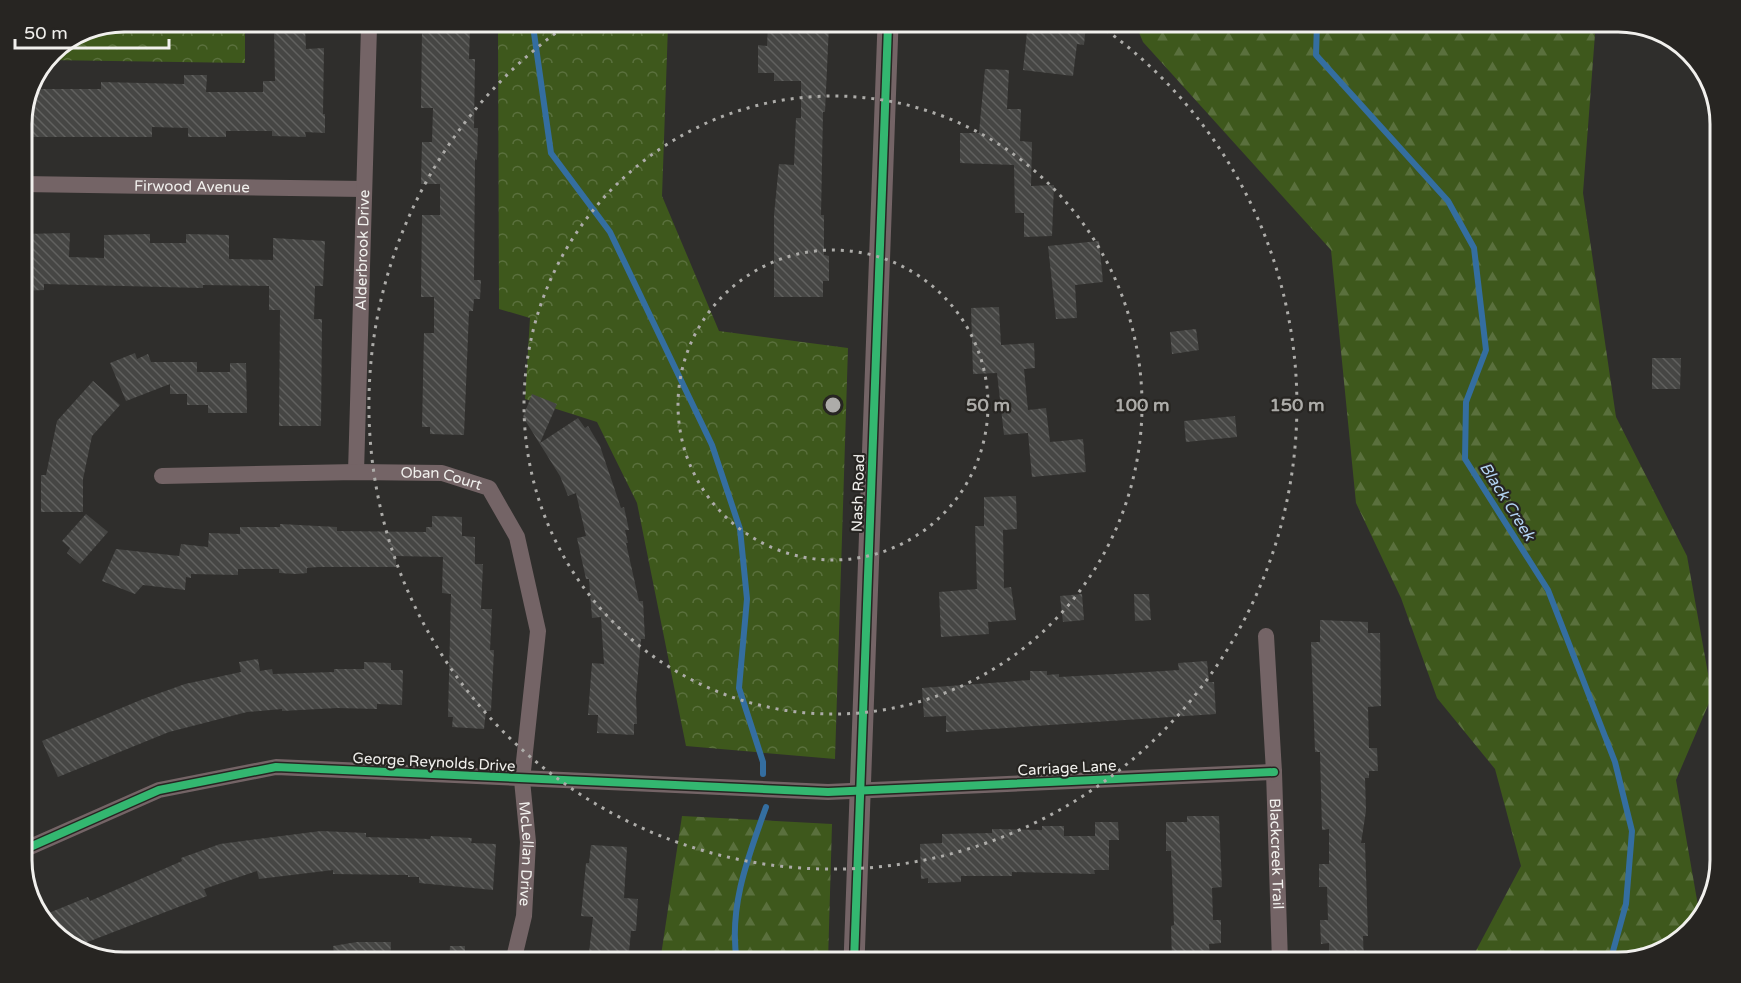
<svg xmlns="http://www.w3.org/2000/svg" width="1741" height="983" viewBox="0 0 1741 983" font-family="'Varela Round',sans-serif">
<defs>
<pattern id="forest-firs" width="22" height="20" patternUnits="userSpaceOnUse" patternTransform="scale(1.5)"><rect width="22" height="20" fill="#3e581c"/><path d="M5 1l3.5 6h-7zM16 11l3.5 6h-7z" fill="#5a703d"/></pattern>
<pattern id="park-crowns" width="20" height="18" patternUnits="userSpaceOnUse" patternTransform="scale(1.5)"><rect width="20" height="18" fill="#3e581c"/><path d="M2 6a3 3 0 1 1 6 0M12 15a3 3 0 1 1 6 0" fill="none" stroke="#5a703d"/></pattern>
<pattern id="building-back-hatch" width="6" height="6" patternUnits="userSpaceOnUse" patternTransform="scale(1.5)"><rect width="6" height="6" fill="#464644"/><path d="M-1 5l2 2M0 0l6 6M5-1l2 2" fill="none" stroke="#61615f"/></pattern>
</defs>
<rect width="100%" height="100%" fill="#2f2e2c"/>
<g fill="url(#forest-firs)">
<path d="M 1576,21 L 1595,34 L 1583,193 L 1616,417 L 1687,556 L 1712,696 L 1676,780 L 1700,917 L 1669,948 L 1618,962 L 1470,962 L 1521,866 L 1495,769 L 1437,698 L 1401,598 L 1356,503 L 1331,250 L 1143,42 L 1135,23 Z"/>
<path d="M 682,816 L 832,824 L 828,962 L 660,962 Z"/>
</g>
<g fill="url(#park-crowns)">
<path d="M 668,26 L 662,196 L 719,331 L 848,348 L 835,759 L 686,746 L 637,503 L 597,422 L 525,399 L 530,318 L 499,309 L 498,27 Z"/>
<path d="M 245,28 L 245,63 L 47,60 L 51,51 L 85,29 Z"/>
</g>
<g fill="none" stroke-linecap="round" stroke-linejoin="round">
<g stroke="#346ea0" stroke-width="6">
<path d="M 1317,23 L 1316,55 L 1448,201 L 1474,248 L 1486,350 L 1466,402 L 1465,459 L 1548,590 L 1615,762 L 1632,831 L 1626,904 L 1610,962"/>
<path d="M 533,26 L 551,153 L 610,232 L 712,445 L 740,529 L 747,599 L 739,688 L 763,762 L 763,774"/>
<path d="M 737,962 C 728,908 748,857 766,807"/>
</g>
</g>
<g fill="url(#building-back-hatch)">
<path d="M 1036,24 L 1086,24 L 1084,45 L 1077,44 L 1073,76 L 1023,70 L 1027,32 L 1035,33 Z"/>
<path d="M 768,25 L 829,25 L 825,112 L 823,112 L 821,215 L 824,215 L 824,255 L 829,256 L 829,281 L 823,281 L 823,297 L 774,297 L 774,215 L 779,164 L 794,165 L 796,118 L 801,118 L 801,81 L 774,81 L 774,73 L 758,73 L 758,45 L 767,46 Z"/>
<path d="M 428,27 L 470,27 L 469,59 L 475,59 L 474,128 L 478,128 L 477,160 L 475,159 L 474,280 L 481,280 L 480,299 L 474,299 L 473,311 L 469,311 L 464,435 L 430,434 L 430,427 L 422,427 L 424,333 L 434,333 L 434,297 L 421,297 L 422,215 L 440,215 L 440,184 L 421,184 L 422,142 L 432,142 L 433,108 L 421,108 L 422,30 L 428,30 Z"/>
<path d="M 274,28 L 305,28 L 306,49 L 324,48 L 323,114 L 325,114 L 325,133 L 305,132 L 306,137 L 272,136 L 272,131 L 226,131 L 226,137 L 188,137 L 188,128 L 152,127 L 152,137 L 25,137 L 25,109 L 34,89 L 101,89 L 101,82 L 184,84 L 184,75 L 207,75 L 206,92 L 263,92 L 263,81 L 275,81 Z"/>
<path d="M 985,69 L 1009,70 L 1007,109 L 1021,109 L 1020,141 L 1032,142 L 1031,186 L 1054,185 L 1052,236 L 1024,237 L 1024,213 L 1015,213 L 1014,165 L 960,163 L 960,133 L 979,133 Z"/>
<path d="M 70,233 L 69,257 L 104,258 L 104,235 L 150,234 L 150,243 L 186,243 L 186,234 L 229,235 L 229,259 L 273,260 L 273,238 L 325,241 L 323,286 L 315,286 L 314,319 L 322,319 L 321,426 L 279,426 L 280,310 L 269,310 L 269,286 L 203,285 L 203,288 L 44,284 L 44,290 L 21,291 L 22,234 Z"/>
<path d="M 1099,241 L 1103,282 L 1075,285 L 1077,318 L 1056,319 L 1048,246 Z"/>
<path d="M 999,307 L 1001,345 L 1034,343 L 1035,368 L 1024,369 L 1028,410 L 1046,408 L 1050,442 L 1083,439 L 1086,472 L 1032,477 L 1028,433 L 1004,435 L 997,373 L 973,374 L 971,308 Z"/>
<path d="M 1196,329 L 1199,350 L 1172,354 L 1170,332 Z"/>
<path d="M 135,353 L 137,359 L 148,354 L 151,362 L 197,362 L 197,372 L 230,372 L 230,363 L 246,363 L 247,413 L 208,413 L 208,405 L 187,405 L 187,394 L 170,394 L 170,384 L 126,401 L 110,363 Z"/>
<path d="M 1652,358 L 1681,358 L 1680,389 L 1652,389 Z"/>
<path d="M 93,381 L 120,405 L 92,436 L 83,479 L 83,512 L 41,512 L 41,475 L 46,475 L 57,421 Z"/>
<path d="M 532,394 L 557,404 L 540,443 L 578,418 L 585,428 L 588,426 L 600,446 L 621,508 L 624,507 L 629,530 L 625,530 L 628,543 L 626,543 L 639,601 L 643,601 L 645,639 L 641,639 L 636,696 L 637,724 L 634,724 L 634,735 L 597,733 L 598,715 L 588,715 L 592,663 L 604,664 L 601,617 L 592,618 L 589,579 L 586,579 L 577,538 L 586,536 L 576,493 L 568,496 L 560,476 L 523,417 Z"/>
<path d="M 1235,416 L 1237,437 L 1186,442 L 1184,421 Z"/>
<path d="M 1016,496 L 1017,529 L 1003,530 L 1004,588 L 1011,587 L 1016,620 L 988,622 L 989,634 L 941,637 L 939,592 L 977,589 L 975,526 L 984,526 L 984,497 Z"/>
<path d="M 86,514 L 108,532 L 80,564 L 67,553 L 70,548 L 62,541 Z"/>
<path d="M 432,516 L 462,517 L 462,536 L 475,537 L 475,564 L 483,564 L 481,609 L 492,609 L 490,650 L 494,650 L 491,711 L 486,711 L 484,729 L 452,727 L 453,717 L 448,717 L 451,594 L 442,593 L 443,557 L 396,556 L 396,567 L 318,567 L 307,568 L 307,573 L 296,574 L 279,573 L 279,569 L 238,569 L 238,575 L 191,574 L 191,578 L 186,577 L 185,590 L 143,585 L 135,594 L 102,581 L 116,549 L 179,556 L 181,544 L 208,547 L 209,533 L 240,534 L 240,527 L 280,527 L 280,524 L 337,527 L 337,531 L 426,532 L 426,527 L 432,527 Z"/>
<path d="M 1082,594 L 1084,620 L 1063,622 L 1060,596 Z"/>
<path d="M 1134,594 L 1149,594 L 1151,620 L 1135,621 Z"/>
<path d="M 1320,620 L 1368,622 L 1368,633 L 1380,633 L 1381,706 L 1368,707 L 1369,748 L 1377,748 L 1378,771 L 1369,771 L 1369,778 L 1365,778 L 1366,811 L 1361,843 L 1365,843 L 1368,936 L 1363,936 L 1364,962 L 1329,962 L 1329,943 L 1321,944 L 1320,920 L 1328,920 L 1327,887 L 1319,887 L 1319,864 L 1329,864 L 1329,829 L 1322,830 L 1320,752 L 1315,752 L 1311,642 L 1320,642 Z"/>
<path d="M 258,659 L 260,671 L 272,669 L 273,674 L 334,672 L 334,669 L 364,669 L 364,662 L 391,663 L 391,670 L 403,670 L 402,705 L 377,704 L 377,709 L 337,708 L 282,711 L 282,709 L 247,712 L 169,732 L 58,777 L 42,741 L 143,699 L 185,684 L 241,672 L 239,662 Z"/>
<path d="M 1207,661 L 1209,682 L 1214,682 L 1216,714 L 946,732 L 946,716 L 924,717 L 922,688 L 1030,680 L 1030,671 L 1047,671 L 1047,675 L 1059,674 L 1059,677 L 1114,674 L 1179,670 L 1178,663 Z"/>
<path d="M 1187,816 L 1219,816 L 1222,887 L 1212,888 L 1213,920 L 1221,920 L 1221,943 L 1209,944 L 1210,959 L 1172,960 L 1171,926 L 1174,925 L 1171,851 L 1166,851 L 1166,822 L 1187,822 Z"/>
<path d="M 1095,822 L 1118,822 L 1119,840 L 1109,840 L 1109,870 L 1094,870 L 1095,874 L 1012,872 L 1012,876 L 961,876 L 961,882 L 928,883 L 928,878 L 921,879 L 920,844 L 942,843 L 942,834 L 992,833 L 992,829 L 1042,830 L 1042,826 L 1064,826 L 1064,836 L 1095,836 Z"/>
<path d="M 321,831 L 366,833 L 366,837 L 430,839 L 431,836 L 472,838 L 471,843 L 496,844 L 493,890 L 419,883 L 419,877 L 408,877 L 408,875 L 333,874 L 333,870 L 259,879 L 257,871 L 204,889 L 207,896 L 72,948 L 39,917 L 88,897 L 90,901 L 182,861 L 181,858 L 220,844 Z"/>
<path d="M 591,845 L 627,847 L 624,898 L 638,899 L 636,931 L 631,931 L 628,962 L 588,962 L 593,917 L 581,916 L 586,863 L 589,863 Z"/>
<path d="M 357,942 L 391,942 L 390,962 L 335,962 L 333,946 Z"/>
<path d="M 450,946 L 465,946 L 465,962 L 449,962 Z"/>
</g>
<g fill="none" stroke-linecap="round" stroke-linejoin="round">
<g stroke="#746466" stroke-width="16">
<path id="s1" d="M 21,184 L 364,189"/>
<path id="s2" d="M 356,472 L 369,27"/>
<path id="s3" d="M 162,476 L 356,472 L 442,473 L 489,488 L 517,537 L 538,631 L 522,780 L 528,842 L 524,916 L 513,962"/>
<path id="s4" d="M 1266,636 L 1274,772 L 1280,962"/>
<path d="M 21,851 L 159,790 L 276,767 L 828,792 L 1274,772"/>
</g>
<path stroke="#746466" stroke-width="21" d="M 854,962 L 888,25"/>
<g stroke="#272522" stroke-width="11">
<g id="cycleway">
<path d="M 21,851 L 159,790 L 276,767 L 828,792 L 1274,772"/>
<path d="M 854,962 L 888,25"/>
</g>
</g>
<use href="#cycleway" stroke="#33b770" stroke-width="8"/>
</g>
<g fill="none" stroke="#adaca9" stroke-width="3" stroke-dasharray="3 6">
<circle cx="833" cy="405" r="155"/>
<circle cx="833" cy="405" r="309"/>
<path d="M1099 25A464 464 0 1 1 564 27"/>
</g>
<g text-anchor="middle" stroke-width="4.5" stroke-linejoin="round" paint-order="stroke">
<g font-size="15" fill="#f1f0ed" stroke="#272522">
<text dy="5" stroke="none"><textPath href="#s1" startOffset="171">Firwood Avenue</textPath></text>
<text dy="5" stroke="none"><textPath href="#s2" startOffset="222">Alderbrook Drive</textPath></text>
<text dy="5" stroke="none"><textPath href="#s3" startOffset="280">Oban Court</textPath></text>
<text transform="translate(858 493) rotate(-88)" y="5">Nash Road</text>
<text transform="translate(434 762) rotate(3)" y="5">George Reynolds Drive</text>
<text transform="translate(1067 768) rotate(-3)" y="5">Carriage Lane</text>
<text dy="5" stroke="none"><textPath href="#s4" startOffset="218">Blackcreek Trail</textPath></text>
<text dy="5" stroke="none"><textPath href="#s3" startOffset="706">McLellan Drive</textPath></text>
</g>
<g font-size="16" font-style="italic" fill="#b2d2f2" stroke="#272522">
<text transform="translate(1508 501) rotate(58)" y="6">Black Creek</text>
</g>
</g>
<path d="M0 0H1741V983H0ZM124 32H1618A92 92 0 0 1 1710 124V860A92 92 0 0 1 1618 952H124A92 92 0 0 1 32 860V124A92 92 0 0 1 124 32Z" fill="#272522" fill-rule="evenodd"/>
<path fill="none" stroke="#f1f0ed" stroke-width="3" d="M124 32H1618A92 92 0 0 1 1710 124V860A92 92 0 0 1 1618 952H124A92 92 0 0 1 32 860V124A92 92 0 0 1 124 32Z"/>
<circle cx="833" cy="405" r="9" fill="#adaca9" stroke="#272522" stroke-width="3"/>
<g font-size="18" text-anchor="middle" font-weight="bold" fill="#adaca9" stroke="#272522" stroke-width="4.5" stroke-linejoin="round" paint-order="stroke">
<text x="988" y="411">50 m</text>
<text x="1142" y="411">100 m</text>
<text x="1297" y="411">150 m</text>
</g>
<path d="M15 39v9h154v-9" fill="none" stroke="#f1f0ed" stroke-width="3"/>
<text x="24" y="39" font-size="18" fill="#f1f0ed" stroke="#272522" stroke-width="4.5" paint-order="stroke">50 m</text>
</svg>
